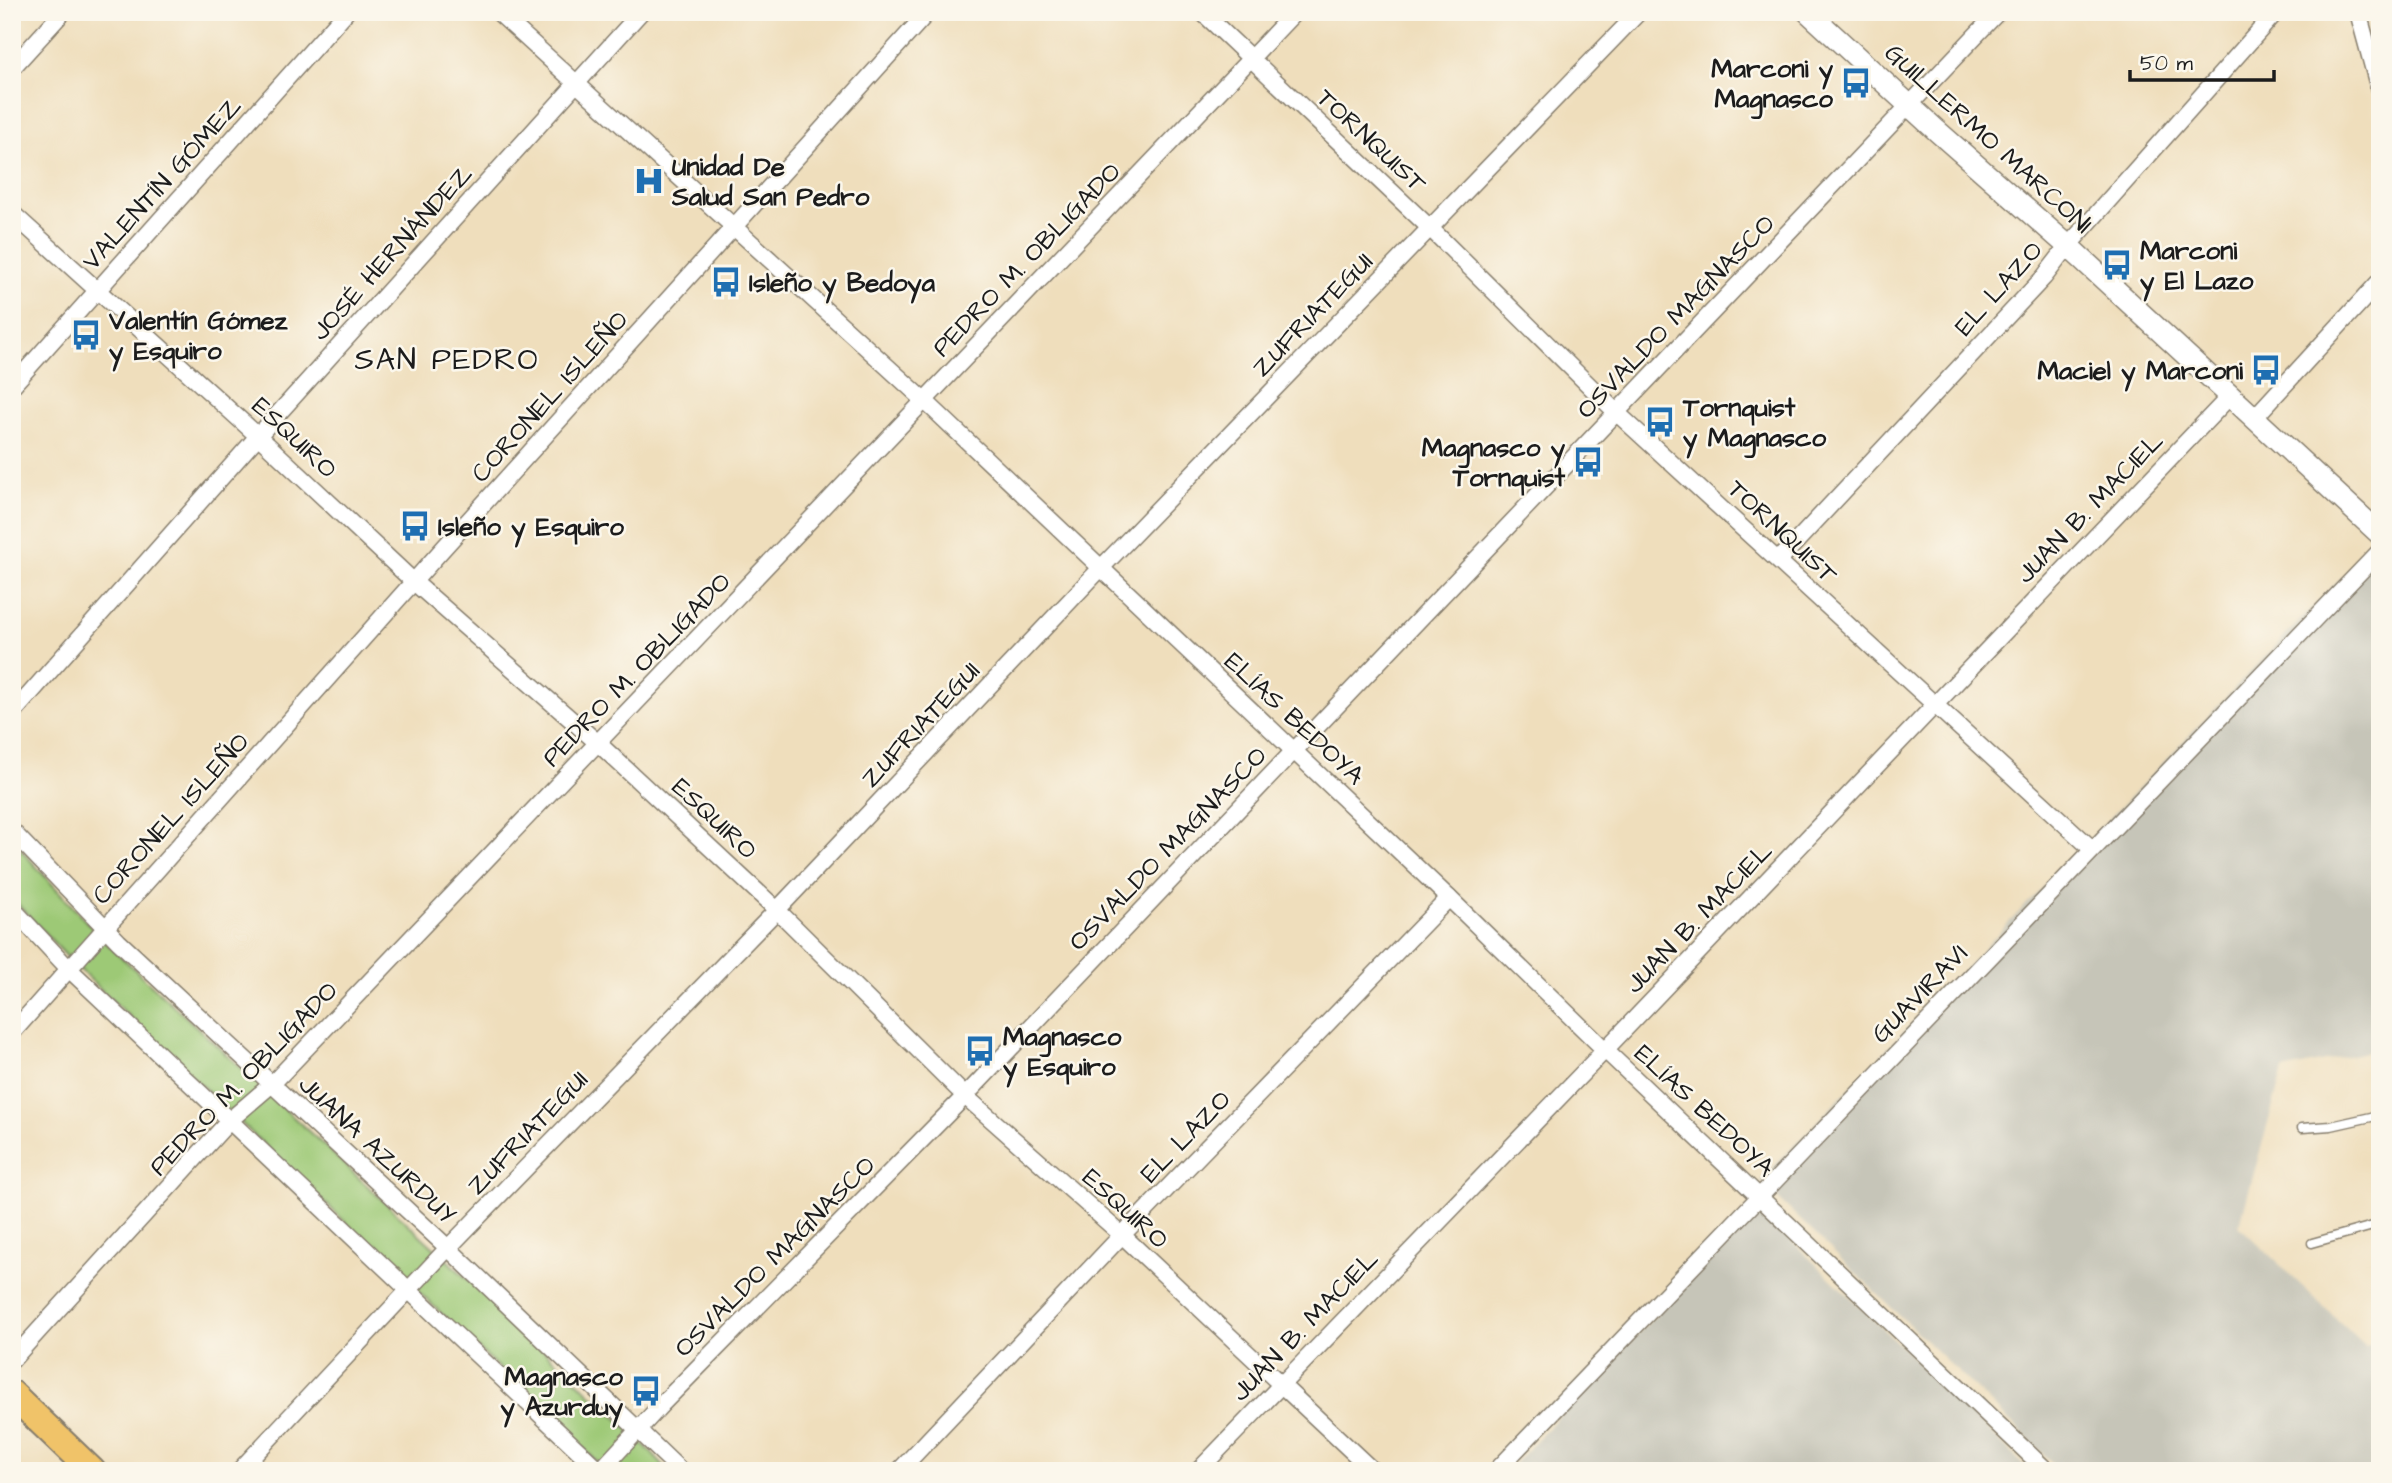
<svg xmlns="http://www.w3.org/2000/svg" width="2392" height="1483" viewBox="0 0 2392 1483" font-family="'Architects Daughter',sans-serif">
<rect width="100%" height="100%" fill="#fbf7ec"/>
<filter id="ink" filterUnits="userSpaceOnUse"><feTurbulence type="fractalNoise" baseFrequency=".0143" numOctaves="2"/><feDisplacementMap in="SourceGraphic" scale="14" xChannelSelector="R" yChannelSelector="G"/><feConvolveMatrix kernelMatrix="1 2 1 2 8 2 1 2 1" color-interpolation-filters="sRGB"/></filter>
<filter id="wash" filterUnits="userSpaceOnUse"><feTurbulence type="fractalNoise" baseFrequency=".00686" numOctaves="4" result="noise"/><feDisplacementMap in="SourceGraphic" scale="28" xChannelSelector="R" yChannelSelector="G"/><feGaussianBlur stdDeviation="1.57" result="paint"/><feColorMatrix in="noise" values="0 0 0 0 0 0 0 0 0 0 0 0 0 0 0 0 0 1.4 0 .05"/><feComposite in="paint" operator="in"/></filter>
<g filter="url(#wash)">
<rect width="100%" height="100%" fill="#efdebc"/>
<g fill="#c6c5b8">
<path d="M 2365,553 L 2380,566 L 2380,1049 L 2283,1070 L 2239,1226 L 2365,1346 L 2380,1343 L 2380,1471 L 2061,1471 L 1760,1181 Z"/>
<path d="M 1759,1217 L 1770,1220 L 2030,1471 L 1507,1471 L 1747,1219 Z"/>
</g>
<path fill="#9dc976" stroke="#5c7249" stroke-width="2" d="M 12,840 L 102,939 L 635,1435 L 668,1471 L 607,1471 L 71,961 L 12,898 Z"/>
</g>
<g filter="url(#ink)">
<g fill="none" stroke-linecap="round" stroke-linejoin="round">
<g stroke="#867d6c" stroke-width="11">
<g id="service">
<path d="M 2302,1128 L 2331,1126 L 2380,1115"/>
<path d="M 2312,1243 L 2380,1224"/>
</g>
</g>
<g stroke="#867d6c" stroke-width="19">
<g id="minor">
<path d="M 498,12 L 925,401 L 1449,898 L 1605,1050 L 2047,1471"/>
<path d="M 1202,12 L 1430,228 L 1617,413 L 2092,849"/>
<path d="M 2358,12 L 2380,93"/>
<path d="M 12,68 L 63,12"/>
<path d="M 12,213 L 258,436 L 414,582 L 599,744 L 777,910 L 965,1096 L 1122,1235 L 1373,1471"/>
<path d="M 12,386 L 346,12"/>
<path d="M 2255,417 L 2380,281"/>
<path d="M 1779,560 L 2044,277 L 2068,246 L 2276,12"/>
<path d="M 12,714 L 258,436 L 641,12"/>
<path d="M 12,831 L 119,942 L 448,1248 L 681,1471"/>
<path d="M 12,908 L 69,969 L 600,1471"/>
<path d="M 12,1033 L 440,552 L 928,12"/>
<path d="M 12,1360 L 230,1120 L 272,1084 L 1295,12"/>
<path d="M 239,1471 L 448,1248 L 777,910 L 1101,568 L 1639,12"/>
<path d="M 600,1471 L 662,1404 L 965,1096 L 1998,12"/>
<path d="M 899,1471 L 1122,1235 L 1449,898"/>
<path d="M 1198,1471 L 1605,1050 L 2231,395"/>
<path d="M 1496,1471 L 2380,551"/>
</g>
</g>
<g stroke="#867d6c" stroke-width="24">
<path id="tertiary" d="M 1808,12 L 1936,130 L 2068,246 L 2380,534"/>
</g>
<g stroke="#867d6c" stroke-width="30">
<path id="primary" d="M 12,1394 L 92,1471"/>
</g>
<use href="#service" stroke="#fff" stroke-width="8"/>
<use href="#minor" stroke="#fff" stroke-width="16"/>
<use href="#tertiary" stroke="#fff" stroke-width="21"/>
<use href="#primary" stroke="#f0c369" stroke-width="26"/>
</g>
</g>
<defs>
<g id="bus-bare" transform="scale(2.415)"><path d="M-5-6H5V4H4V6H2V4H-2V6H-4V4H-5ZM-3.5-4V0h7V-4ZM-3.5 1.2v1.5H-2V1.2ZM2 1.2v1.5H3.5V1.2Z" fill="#1f6fb2" stroke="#fbf7ec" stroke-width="2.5" paint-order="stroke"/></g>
<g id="hospital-bare" transform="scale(2.415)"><path d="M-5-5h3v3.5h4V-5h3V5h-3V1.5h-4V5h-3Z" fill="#1f6fb2" stroke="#fbf7ec" stroke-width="2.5" paint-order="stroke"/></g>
</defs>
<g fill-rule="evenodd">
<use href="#bus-bare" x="1856" y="83"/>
<use href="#hospital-bare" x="649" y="181"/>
<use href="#bus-bare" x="2117" y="265"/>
<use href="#bus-bare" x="726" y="282"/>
<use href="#bus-bare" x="86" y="335"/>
<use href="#bus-bare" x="2266" y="370"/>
<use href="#bus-bare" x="1660" y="422"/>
<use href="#bus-bare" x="1588" y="462"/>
<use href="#bus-bare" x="415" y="526"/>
<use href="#bus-bare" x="980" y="1051"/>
<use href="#bus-bare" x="646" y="1391"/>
</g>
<g text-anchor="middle" stroke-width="5" stroke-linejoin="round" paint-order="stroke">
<g font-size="26" font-weight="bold" fill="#1c1c1c" stroke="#fbf7ec" text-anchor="start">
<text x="1833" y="77" text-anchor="end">Marconi y<tspan x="1833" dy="30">Magnasco</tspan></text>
<text x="672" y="175">Unidad De<tspan x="672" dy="30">Salud San Pedro</tspan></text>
<text x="2140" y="259">Marconi<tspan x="2140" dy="30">y El Lazo</tspan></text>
<text x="749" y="291">Isleño y Bedoya</text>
<text x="109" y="329">Valentín Gómez<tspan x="109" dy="30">y Esquiro</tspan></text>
<text x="2243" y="379" text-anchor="end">Maciel y Marconi</text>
<text x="1683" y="416">Tornquist<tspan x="1683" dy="30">y Magnasco</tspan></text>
<text x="1565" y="456" text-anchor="end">Magnasco y<tspan x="1565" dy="30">Tornquist</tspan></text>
<text x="438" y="535">Isleño y Esquiro</text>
<text x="1003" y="1045">Magnasco<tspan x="1003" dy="30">y Esquiro</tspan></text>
<text x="623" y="1385" text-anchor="end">Magnasco<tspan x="623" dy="30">y Azurduy</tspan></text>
</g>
<g font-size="26" fill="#1c1c1c" stroke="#fbf7ec">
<text transform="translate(1989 138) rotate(42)" y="9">GUILLERMO MARCONI</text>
<text transform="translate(1372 140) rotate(43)" y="9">TORNQUIST</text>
<text transform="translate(161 183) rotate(-48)" y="9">VALENTÍN GÓMEZ</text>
<text transform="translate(391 252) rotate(-48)" y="9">JOSÉ HERNÁNDEZ</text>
<text transform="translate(1026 259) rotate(-46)" y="9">PEDRO M. OBLIGADO</text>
<text transform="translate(1998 288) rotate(-48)" y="9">EL LAZO</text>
<text transform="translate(1312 314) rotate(-46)" y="9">ZUFRIATEGUI</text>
<text transform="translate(1675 316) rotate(-46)" y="9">OSVALDO MAGNASCO</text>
<text transform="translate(549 396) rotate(-48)" y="9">CORONEL ISLEÑO</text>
<text transform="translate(295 437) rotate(43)" y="9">ESQUIRO</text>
<text transform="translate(2089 507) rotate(-46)" y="9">JUAN B. MACIEL</text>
<text transform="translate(1783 531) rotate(43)" y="9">TORNQUIST</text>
<text transform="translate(636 669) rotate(-46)" y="9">PEDRO M. OBLIGADO</text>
<text transform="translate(1295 718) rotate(43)" y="9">ELÍAS BEDOYA</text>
<text transform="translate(920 724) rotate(-47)" y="9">ZUFRIATEGUI</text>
<text transform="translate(170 818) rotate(-48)" y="9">CORONEL ISLEÑO</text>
<text transform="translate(715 818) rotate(43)" y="9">ESQUIRO</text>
<text transform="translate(1167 848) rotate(-46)" y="9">OSVALDO MAGNASCO</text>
<text transform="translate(1698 917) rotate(-46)" y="9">JUAN B. MACIEL</text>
<text transform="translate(1919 993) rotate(-46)" y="9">GUAVIRAVI</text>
<text transform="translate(243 1078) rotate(-46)" y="9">PEDRO M. OBLIGADO</text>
<text transform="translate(1705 1110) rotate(43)" y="9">ELÍAS BEDOYA</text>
<text transform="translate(527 1132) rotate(-46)" y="9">ZUFRIATEGUI</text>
<text transform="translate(1185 1136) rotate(-46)" y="9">EL LAZO</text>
<text transform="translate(378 1149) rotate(43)" y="9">JUANA AZURDUY</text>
<text transform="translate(1126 1208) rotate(42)" y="9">ESQUIRO</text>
<text transform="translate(774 1256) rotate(-45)" y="9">OSVALDO MAGNASCO</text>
<text transform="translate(1304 1325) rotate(-46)" y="9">JUAN B. MACIEL</text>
</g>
<g font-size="30" letter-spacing="2" fill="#1c1c1c" stroke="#fbf7ec">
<text x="447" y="369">SAN PEDRO</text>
</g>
</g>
<rect width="2392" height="1483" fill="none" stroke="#fbf7ec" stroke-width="42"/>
<path d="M2130 70v10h144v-10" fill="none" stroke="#1c1c1c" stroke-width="3.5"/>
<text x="2140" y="70" font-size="21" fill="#1c1c1c" stroke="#fbf7ec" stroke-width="5" paint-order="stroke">50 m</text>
</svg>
